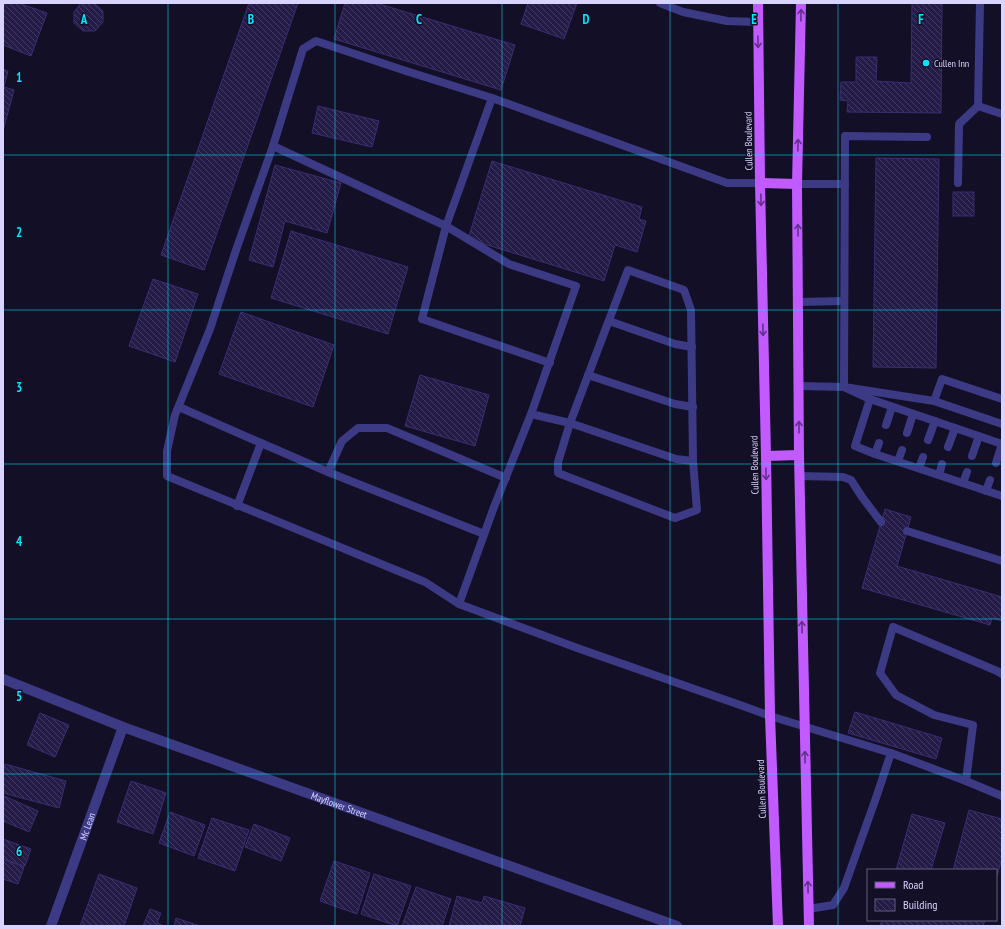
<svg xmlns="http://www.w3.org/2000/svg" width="1005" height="929" viewBox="0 0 1005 929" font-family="'PT Sans Narrow',sans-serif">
<defs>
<pattern id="building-back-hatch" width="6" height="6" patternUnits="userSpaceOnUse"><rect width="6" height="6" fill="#241b47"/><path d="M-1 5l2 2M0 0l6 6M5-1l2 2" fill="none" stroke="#433b63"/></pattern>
</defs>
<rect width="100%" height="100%" fill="#130f26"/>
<g fill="url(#building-back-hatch)" stroke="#3b2d73">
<path d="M 3,3 L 18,3 L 47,13 L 31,56 L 3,45 Z"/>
<path d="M 81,3 L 94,3 L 103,11 L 103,22 L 95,31 L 83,31 L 74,23 L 74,12 Z"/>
<path d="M 249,3 L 298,3 L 204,270 L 161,255 Z"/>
<path d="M 345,3 L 376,3 L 515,45 L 501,90 L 334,39 Z"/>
<path d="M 528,3 L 577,3 L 564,39 L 521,24 Z"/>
<path d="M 912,3 L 942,3 L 941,113 L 847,112 L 848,101 L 840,100 L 841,82 L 856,82 L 856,57 L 877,57 L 876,81 L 911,83 Z"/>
<path d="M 3,69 L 8,71 L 4,87 L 14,90 L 3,131 Z"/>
<path d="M 318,106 L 379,121 L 372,147 L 312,133 Z"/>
<path d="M 876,158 L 939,159 L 936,368 L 873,367 Z"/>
<path d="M 492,161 L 642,207 L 639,219 L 646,221 L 637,252 L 615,245 L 604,281 L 468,239 Z"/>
<path d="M 275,165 L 341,183 L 327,233 L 285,221 L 273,267 L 249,260 Z"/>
<rect x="953" y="192" width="21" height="24"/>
<path d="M 291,231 L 408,267 L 388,334 L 271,298 Z"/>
<path d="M 153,279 L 198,294 L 175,362 L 129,346 Z"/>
<path d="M 241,312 L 334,345 L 313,407 L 219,374 Z"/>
<path d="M 420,375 L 489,395 L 475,446 L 405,426 Z"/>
<path d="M 885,509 L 911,517 L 897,566 L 1002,597 L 1002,621 L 992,618 L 990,625 L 862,588 Z"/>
<path d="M 855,712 L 942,738 L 936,759 L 848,733 Z"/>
<path d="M 40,713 L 69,725 L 55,757 L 27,745 Z"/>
<path d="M 5,764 L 66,781 L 59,808 L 3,793 L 3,772 Z"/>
<path d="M 131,781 L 166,793 L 153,834 L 117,822 Z"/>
<path d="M 4,796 L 38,811 L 29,832 L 3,821 Z"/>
<path d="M 969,810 L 1002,819 L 1002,858 L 996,880 L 996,870 L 953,870 Z"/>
<path d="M 170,812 L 205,825 L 194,856 L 159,843 Z"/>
<path d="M 912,814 L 945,823 L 931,870 L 896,870 Z"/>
<path d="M 212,818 L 249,830 L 235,871 L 198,858 Z"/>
<path d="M 254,824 L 290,838 L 281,861 L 245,847 Z"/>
<path d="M 3,839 L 31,849 L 25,866 L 3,859 Z"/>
<path d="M 3,859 L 24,867 L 18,884 L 3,879 Z"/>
<path d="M 334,861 L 370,873 L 357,914 L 320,901 Z"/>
<path d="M 99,874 L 137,888 L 124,926 L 80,926 Z"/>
<path d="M 374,874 L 411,886 L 397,926 L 361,914 Z"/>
<path d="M 416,887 L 451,899 L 442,926 L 402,926 Z"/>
<path d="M 457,896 L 482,903 L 484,896 L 525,908 L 520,926 L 449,926 Z"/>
<path d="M 150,909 L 161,913 L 157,923 L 164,926 L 143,926 Z"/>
<path d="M 176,918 L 200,926 L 174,926 Z"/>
<path d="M 882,920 L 985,920 L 983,926 L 880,926 Z"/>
</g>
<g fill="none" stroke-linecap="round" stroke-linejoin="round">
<g stroke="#3d3a85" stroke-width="8">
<path d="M 660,3 L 683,12 L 727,21 L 758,22"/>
<path d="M 980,3 L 978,106 L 1002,114"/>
<path d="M 492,98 L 446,226 L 422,319 L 550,363"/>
<path d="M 927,137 L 845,136 L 844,387 L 934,401"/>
<path d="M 273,146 L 303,49 L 316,41 L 406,71 L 492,98 L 727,183 L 760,183"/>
<path d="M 958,183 L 959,124 L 978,106"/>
<path d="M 797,184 L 845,184"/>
<path d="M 628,270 L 684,290 L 691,310 L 693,461 L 697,510 L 675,518 L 558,473 L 558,462 L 570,423 Z"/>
<path d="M 798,302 L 844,301"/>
<path d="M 609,321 L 675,344 L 692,347"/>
<path d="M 588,375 L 675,404 L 693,407"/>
<path d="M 799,386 L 844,387 L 870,399 L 1002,444"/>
<path d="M 870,399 L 855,446 L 875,454 L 1002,496"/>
<path d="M 1002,399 L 942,379 L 934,401 L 1002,424"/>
<path d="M 179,407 L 261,443"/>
<path d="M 531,414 L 494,507 L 459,604 L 580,649 L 743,706 L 770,716 L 891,753 L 966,781"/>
<path d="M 886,425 L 892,407"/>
<path d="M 907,433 L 913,414"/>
<path d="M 928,440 L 935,421"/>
<path d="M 948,447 L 955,428"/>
<path d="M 875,454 L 879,443"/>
<path d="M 972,456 L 979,436"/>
<path d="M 898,461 L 902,450"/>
<path d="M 996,463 L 1002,444"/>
<path d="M 919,468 L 923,457"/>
<path d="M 328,472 L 342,441 L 358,428 L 387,428 L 506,478"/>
<path d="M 939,475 L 942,464"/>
<path d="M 799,476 L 843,477 L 851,480 L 862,497 L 881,522"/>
<path d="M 963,483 L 967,472"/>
<path d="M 986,491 L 990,480"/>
<path d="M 237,506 L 261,443 L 328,472 L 484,534"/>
<path d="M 907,531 L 1002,561"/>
<path d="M 459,604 L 425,582 L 167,476 L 167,451 L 175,415 L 210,329 L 236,250 L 273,146 L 446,226 L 509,264 L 576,286 L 531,414 L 570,423 L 676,459 L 693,461"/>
<path d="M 1002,674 L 997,671 L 893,627 L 880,673 L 896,695 L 934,715 L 973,725 L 966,781 L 1002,796"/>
<path d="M 808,909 L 833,905 L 844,888 L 877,795 L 891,753"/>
</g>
<g stroke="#3d3a85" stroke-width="10">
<path id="s1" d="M 3,679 L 123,727 L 677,926"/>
<path id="s2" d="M 51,926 L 123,727"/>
</g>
<g stroke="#c25bff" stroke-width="10">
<path d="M 758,3 L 760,183 L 766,456 L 770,716 L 778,926"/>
<path d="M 801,3 L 797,184 L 799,455 L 809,926"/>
<path d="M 760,183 L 797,184"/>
<path d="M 766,456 L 799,455"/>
</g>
</g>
<defs><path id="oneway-shaft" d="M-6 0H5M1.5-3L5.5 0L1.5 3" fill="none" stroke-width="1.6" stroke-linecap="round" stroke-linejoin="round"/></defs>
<g stroke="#623188">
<use href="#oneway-shaft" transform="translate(801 15) rotate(-89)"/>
<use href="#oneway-shaft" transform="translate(758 42) rotate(89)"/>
<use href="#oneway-shaft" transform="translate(798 145) rotate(-89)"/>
<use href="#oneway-shaft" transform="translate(761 200) rotate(89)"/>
<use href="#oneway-shaft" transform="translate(798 230) rotate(-91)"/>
<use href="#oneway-shaft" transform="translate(763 330) rotate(89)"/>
<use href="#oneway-shaft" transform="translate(799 427) rotate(-90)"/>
<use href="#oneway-shaft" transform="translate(766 474) rotate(89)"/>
<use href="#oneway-shaft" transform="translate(802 627) rotate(-91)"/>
<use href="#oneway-shaft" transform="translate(805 757) rotate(-91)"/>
<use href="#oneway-shaft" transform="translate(808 887) rotate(-91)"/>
</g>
<path fill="none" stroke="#00e5ff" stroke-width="1" stroke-opacity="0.55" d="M 168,3 L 168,926M 335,3 L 335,926M 502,3 L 502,926M 670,3 L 670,926M 838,3 L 838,926M 3,155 L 1002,155M 3,310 L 1002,310M 3,464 L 1002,464M 3,619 L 1002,619M 3,774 L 1002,774"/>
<circle fill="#00e5ff" stroke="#130f26" stroke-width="1.5" cx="926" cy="63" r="4"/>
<g text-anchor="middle" stroke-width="3" stroke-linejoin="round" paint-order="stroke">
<g font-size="10" fill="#d9d4ff" stroke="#130f26" text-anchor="start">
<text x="934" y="67">Cullen Inn</text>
</g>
<g font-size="10" fill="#d9d4ff" stroke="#130f26">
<text transform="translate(748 141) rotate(-91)" y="4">Cullen Boulevard</text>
<text transform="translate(754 465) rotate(-91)" y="4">Cullen Boulevard</text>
<text transform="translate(761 789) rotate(-92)" y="4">Cullen Boulevard</text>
<text dy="4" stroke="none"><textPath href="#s1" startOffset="359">Mayflower Street</textPath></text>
<text dy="4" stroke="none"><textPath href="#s2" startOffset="106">Mc Lean</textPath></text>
</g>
</g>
<g font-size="13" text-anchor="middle" font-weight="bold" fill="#00e5ff" stroke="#130f26" stroke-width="3" stroke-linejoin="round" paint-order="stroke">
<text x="84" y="24">A</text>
<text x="251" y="24">B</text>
<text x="419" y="24">C</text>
<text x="586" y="24">D</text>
<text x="754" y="24">E</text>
<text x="921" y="24">F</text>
<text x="19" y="82">1</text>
<text x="19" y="237">2</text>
<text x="19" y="392">3</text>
<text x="19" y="546">4</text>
<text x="19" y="701">5</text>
<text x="19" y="856">6</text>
</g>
<rect width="1005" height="929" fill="none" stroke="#d9d4ff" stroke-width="8"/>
<rect x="867" y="869" width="130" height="52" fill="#130f26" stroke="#625e7d"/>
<rect x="875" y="882" width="20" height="6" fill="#c25bff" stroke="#625e7d"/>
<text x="903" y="889" font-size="12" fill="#d9d4ff">Road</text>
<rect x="875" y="899" width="20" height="12" fill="url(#building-back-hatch)" stroke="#625e7d"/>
<text x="903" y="909" font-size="12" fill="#d9d4ff">Building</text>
</svg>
